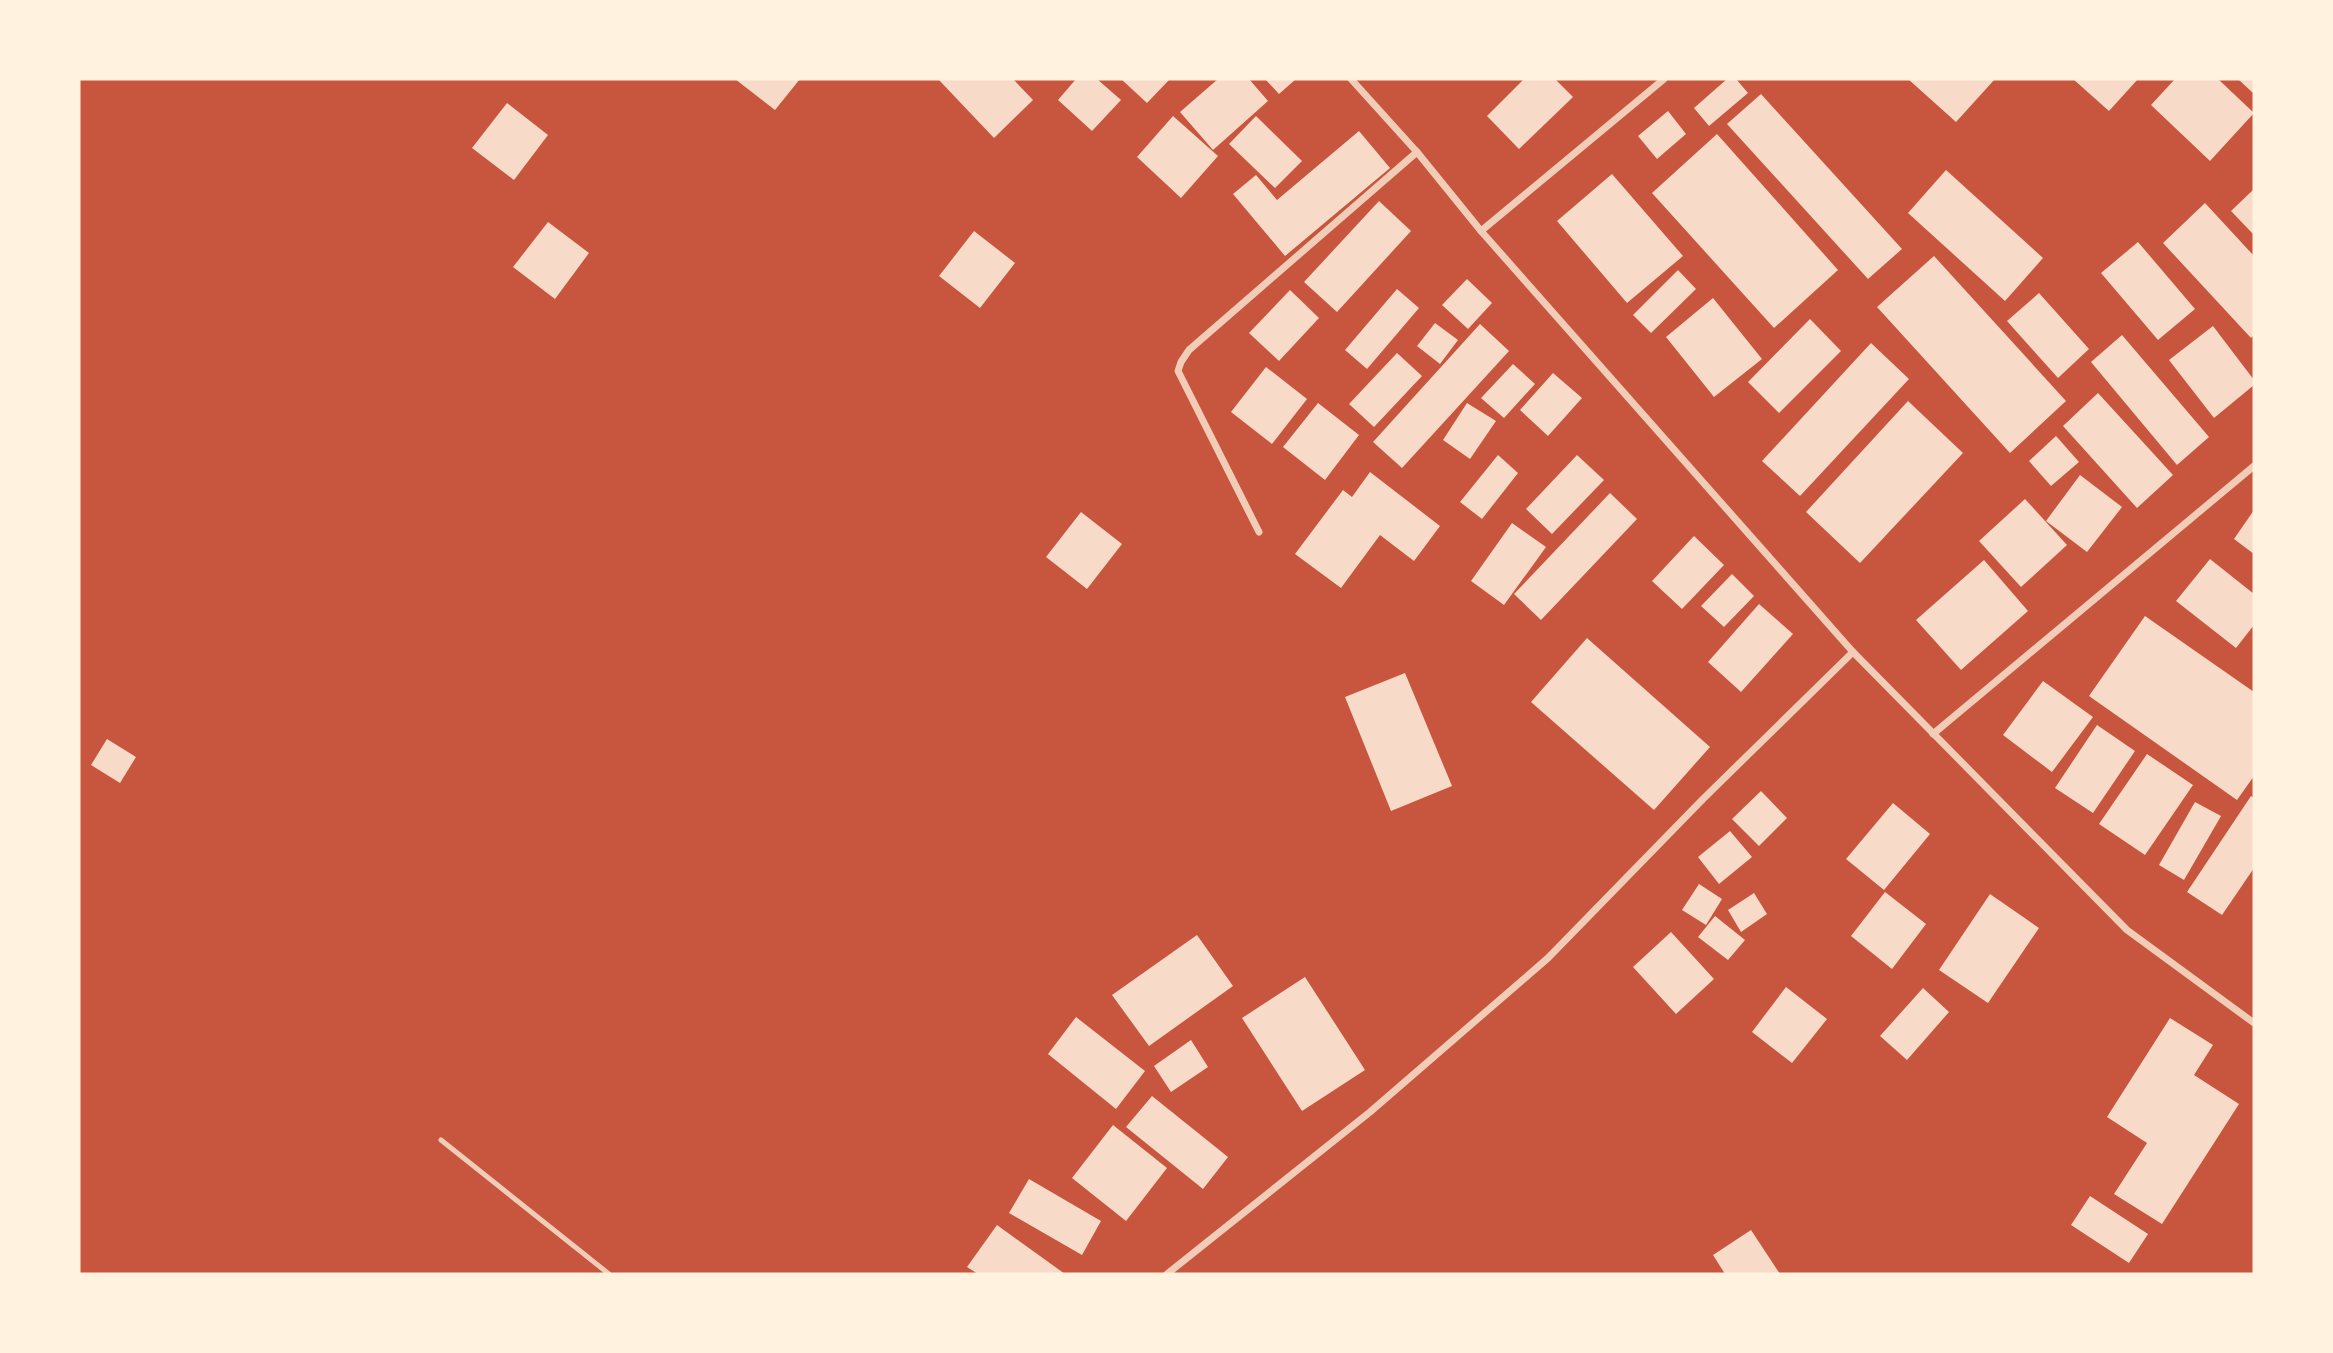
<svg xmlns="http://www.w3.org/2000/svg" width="2333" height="1353" viewBox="0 0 2333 1353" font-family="'Exo 2',sans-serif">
<rect width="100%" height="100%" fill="#c8553d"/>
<g fill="#f7dbc8">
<path d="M 735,79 L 800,79 L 775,110 Z"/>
<path d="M 938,79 L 1013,79 L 1033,100 L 994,138 Z"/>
<path d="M 1076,79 L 1097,79 L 1121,100 L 1092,131 L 1058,100 Z"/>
<path d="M 1121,79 L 1170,79 L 1147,103 Z"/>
<path d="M 1218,79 L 1249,79 L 1268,101 L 1213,150 L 1180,112 Z"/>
<path d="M 1265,79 L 1296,79 L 1279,94 Z"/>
<path d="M 1524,79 L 1555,79 L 1573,97 L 1519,149 L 1487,116 Z"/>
<path d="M 1727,79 L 1736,79 L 1748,93 L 1709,126 L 1694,108 Z"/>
<path d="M 1908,79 L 1995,79 L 1956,122 Z"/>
<path d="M 2073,79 L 2138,79 L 2109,111 Z"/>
<path d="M 2175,79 L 2218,79 L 2254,113 L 2210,161 L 2151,105 Z"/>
<path d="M 2238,79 L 2254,79 L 2254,94 Z"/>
<path d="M 1761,94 L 1902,249 L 1868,279 L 1727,124 Z"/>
<path d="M 507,103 L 548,135 L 514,180 L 472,148 Z"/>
<path d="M 1668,111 L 1686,134 L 1657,159 L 1638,136 Z"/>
<path d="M 1173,116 L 1218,156 L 1181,198 L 1137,157 Z"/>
<path d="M 1256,116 L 1302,161 L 1275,188 L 1229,144 Z"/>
<path d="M 1359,131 L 1390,168 L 1285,256 L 1233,194 L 1256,175 L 1277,200 Z"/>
<path d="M 1717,134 L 1838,270 L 1774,328 L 1652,193 Z"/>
<path d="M 1946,170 L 2043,258 L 2005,301 L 1908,213 Z"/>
<path d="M 1612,174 L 1683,256 L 1627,303 L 1557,221 Z"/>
<path d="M 2254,189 L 2254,235 L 2231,211 Z"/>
<path d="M 1379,201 L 1411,231 L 1337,312 L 1304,282 Z"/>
<path d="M 2205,203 L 2254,256 L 2254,335 L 2251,338 L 2163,243 Z"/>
<path d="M 548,222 L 589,253 L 555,299 L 513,267 Z"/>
<path d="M 974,231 L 1015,263 L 980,308 L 939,276 Z"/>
<path d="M 2138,242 L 2195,309 L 2158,340 L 2101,273 Z"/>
<path d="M 1934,256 L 2066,401 L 2010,453 L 1877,307 Z"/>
<path d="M 1678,270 L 1696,289 L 1651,333 L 1633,315 Z"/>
<path d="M 1467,279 L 1492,303 L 1468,329 L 1442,305 Z"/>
<path d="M 1397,289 L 1419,308 L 1367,369 L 1345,350 Z"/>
<path d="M 1290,290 L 1319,318 L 1279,361 L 1249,333 Z"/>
<path d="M 2039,293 L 2089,349 L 2058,378 L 2007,321 Z"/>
<path d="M 1713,298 L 1762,359 L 1714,397 L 1666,337 Z"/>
<path d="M 1810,319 L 1841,351 L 1779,413 L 1748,382 Z"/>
<path d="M 1435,323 L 1458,340 L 1440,364 L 1417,346 Z"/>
<path d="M 1480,324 L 1509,351 L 1402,468 L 1373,442 Z"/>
<path d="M 2213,326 L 2254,380 L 2254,385 L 2214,418 L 2169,360 Z"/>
<path d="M 2122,335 L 2209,437 L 2177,465 L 2091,362 Z"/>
<path d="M 1871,343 L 1909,379 L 1800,496 L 1762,461 Z"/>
<path d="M 1397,353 L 1422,376 L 1374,427 L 1349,404 Z"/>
<path d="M 1513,364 L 1535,384 L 1504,418 L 1481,398 Z"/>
<path d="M 1266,367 L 1307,399 L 1272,444 L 1231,412 Z"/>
<path d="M 1553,373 L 1582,398 L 1548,436 L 1520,410 Z"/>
<path d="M 2098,393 L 2173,475 L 2137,508 L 2063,426 Z"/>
<path d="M 1908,401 L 1963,453 L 1860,563 L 1806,512 Z"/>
<path d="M 1318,403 L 1359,435 L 1325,480 L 1283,447 Z"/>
<path d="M 1467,403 L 1496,421 L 1470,459 L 1443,440 Z"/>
<path d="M 2056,436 L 2079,462 L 2051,486 L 2029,461 Z"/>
<path d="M 1498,455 L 1518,473 L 1482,519 L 1460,502 Z"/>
<path d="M 1577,455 L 1604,480 L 1552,534 L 1526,509 Z"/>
<path d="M 1370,472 L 1440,526 L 1414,561 L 1380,535 L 1341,588 L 1295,554 L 1343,490 L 1352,497 Z"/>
<path d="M 2080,475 L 2122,507 L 2087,552 L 2046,521 Z"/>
<path d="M 1610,493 L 1637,519 L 1541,620 L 1514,594 Z"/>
<path d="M 2025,499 L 2067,545 L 2021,587 L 1979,541 Z"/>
<path d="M 2254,510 L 2254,554 L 2234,539 Z"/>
<path d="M 1081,512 L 1122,544 L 1087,589 L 1046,557 Z"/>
<path d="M 1512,523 L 1546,547 L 1504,605 L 1471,581 Z"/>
<path d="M 1694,536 L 1724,565 L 1682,609 L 1652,581 Z"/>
<path d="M 2210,559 L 2254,594 L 2254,625 L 2236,648 L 2176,601 Z"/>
<path d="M 1984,560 L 2028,611 L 1961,670 L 1916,620 Z"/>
<path d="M 1732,574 L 1754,596 L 1724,627 L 1701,606 Z"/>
<path d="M 1759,604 L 1793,634 L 1741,692 L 1708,662 Z"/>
<path d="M 2145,616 L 2254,692 L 2254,776 L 2237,800 L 2089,696 Z"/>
<path d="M 1587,638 L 1710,747 L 1654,810 L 1531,702 Z"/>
<path d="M 1405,673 L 1452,786 L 1391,811 L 1345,697 Z"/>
<path d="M 2043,681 L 2093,717 L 2052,772 L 2003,735 Z"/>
<path d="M 2097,725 L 2135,751 L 2093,813 L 2055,788 Z"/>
<path d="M 107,739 L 136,757 L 120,783 L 91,765 Z"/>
<path d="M 2147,754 L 2193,785 L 2145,855 L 2099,824 Z"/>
<path d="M 1761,791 L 1787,818 L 1759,846 L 1732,819 Z"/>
<path d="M 2251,796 L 2254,798 L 2254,868 L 2222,915 L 2187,892 Z"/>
<path d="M 2195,802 L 2221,816 L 2184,880 L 2159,865 Z"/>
<path d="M 1893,803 L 1930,834 L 1884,890 L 1846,859 Z"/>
<path d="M 1730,831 L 1752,857 L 1719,884 L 1698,857 Z"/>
<path d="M 1699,884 L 1722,899 L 1706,925 L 1682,910 Z"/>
<path d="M 1885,892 L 1926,924 L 1892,969 L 1851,936 Z"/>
<path d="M 1754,893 L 1767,914 L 1741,932 L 1728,910 Z"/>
<path d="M 1990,894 L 2039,928 L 1988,1003 L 1939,970 Z"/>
<path d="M 1715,916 L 1745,940 L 1728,960 L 1698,937 Z"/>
<path d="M 1671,932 L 1714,979 L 1676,1014 L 1633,967 Z"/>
<path d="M 1197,935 L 1233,986 L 1149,1046 L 1112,995 Z"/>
<path d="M 1305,977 L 1365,1070 L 1302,1111 L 1242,1018 Z"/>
<path d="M 1786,987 L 1827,1019 L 1792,1063 L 1752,1032 Z"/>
<path d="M 1923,988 L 1949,1012 L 1907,1060 L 1880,1036 Z"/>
<path d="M 1076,1017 L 1145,1071 L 1116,1109 L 1048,1054 Z"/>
<path d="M 2170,1018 L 2213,1045 L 2194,1075 L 2239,1104 L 2162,1224 L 2114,1194 L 2147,1143 L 2107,1117 Z"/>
<path d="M 1191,1040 L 1208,1067 L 1171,1092 L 1154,1066 Z"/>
<path d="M 1152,1096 L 1228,1157 L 1203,1189 L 1126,1127 Z"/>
<path d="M 1113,1125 L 1167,1168 L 1126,1221 L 1072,1178 Z"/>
<path d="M 1029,1179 L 1101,1221 L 1082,1255 L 1009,1213 Z"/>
<path d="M 2090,1196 L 2148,1234 L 2129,1263 L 2071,1225 Z"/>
<path d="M 997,1225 L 1065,1274 L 978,1274 L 967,1267 Z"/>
<path d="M 1751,1230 L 1780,1274 L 1725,1274 L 1713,1255 Z"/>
</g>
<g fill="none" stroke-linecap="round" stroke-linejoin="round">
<path stroke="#f1ccb7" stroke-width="5" d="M 441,1140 L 609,1274"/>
<g stroke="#f1ccb7" stroke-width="7">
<path d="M 1351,79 L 1417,152 L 1481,231 L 1853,652 L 2127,930 L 2254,1023"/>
<path d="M 1481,231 L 1664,79"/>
<path d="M 1259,532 L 1178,371 L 1181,362 L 1189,350 L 1417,152"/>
<path d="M 1933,734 L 2254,466"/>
<path d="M 1167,1274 L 1370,1112 L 1548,958 L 1703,799 L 1853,652"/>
</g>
</g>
<rect width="2333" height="1353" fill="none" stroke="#fff3e0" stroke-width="161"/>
</svg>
